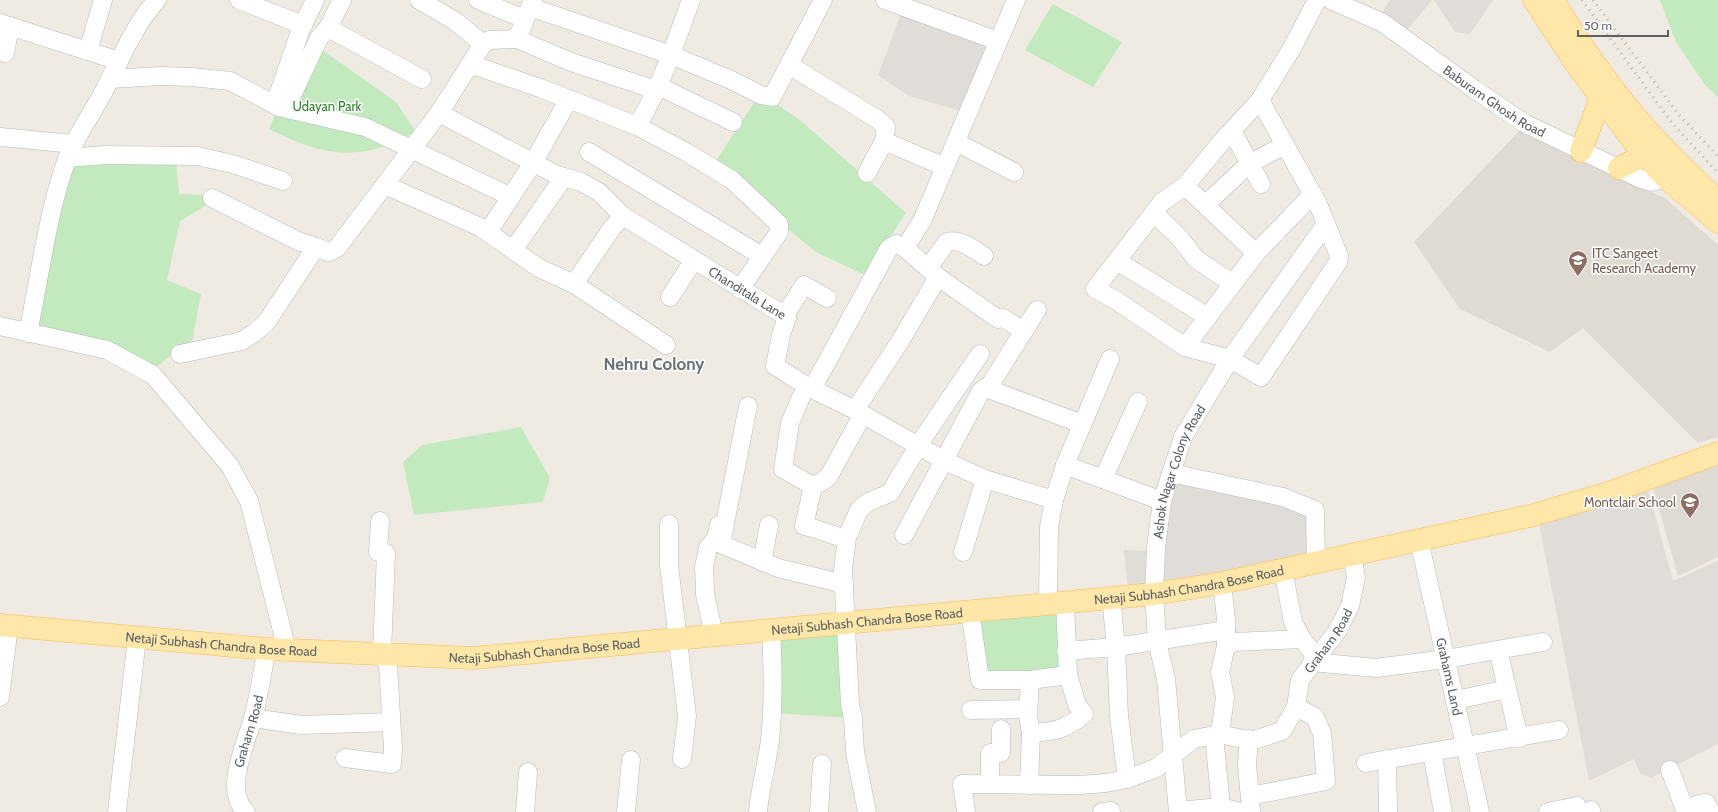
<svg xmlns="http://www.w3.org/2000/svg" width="1718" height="812" viewBox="0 0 1718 812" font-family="Cabin,sans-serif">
<rect width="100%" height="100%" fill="#efebe3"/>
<g fill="#e0ddd8">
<path d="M 1390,0 L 1432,0 L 1403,35 L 1378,19 Z"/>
<path d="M 1434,0 L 1493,0 L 1470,34 L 1455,32 Z"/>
<path d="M 902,11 L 995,44 L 965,112 L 909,96 L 878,75 Z"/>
<path d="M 1172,478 L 1312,512 L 1311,559 L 1128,591 L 1124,550 L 1154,551 Z"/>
<path d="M 1646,483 L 1673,581 L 1718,561 L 1718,744 L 1651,778 L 1640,773 L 1634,759 L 1589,781 L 1538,518 Z"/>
</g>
<g fill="#dfdad2">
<path d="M 1520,130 L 1613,176 L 1665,198 L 1718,245 L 1718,437 L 1698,443 L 1583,328 L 1550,352 L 1460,309 L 1414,242 Z"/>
<path d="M 1718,458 L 1718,557 L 1678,576 L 1651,480 Z"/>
</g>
<g fill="#c3e9be">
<path d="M 1660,0 L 1718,0 L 1718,97 L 1705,85 L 1676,42 Z"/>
<path d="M 1053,4 L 1122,42 L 1093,87 L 1025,50 Z"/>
<path d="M 308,40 L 396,102 L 416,132 C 404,137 392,144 379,148 C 337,160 306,147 269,129 Z"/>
<path d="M 755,101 L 772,101 L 800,120 L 906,213 L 865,275 L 816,252 L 712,167 Z"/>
<path d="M 176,159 L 179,194 L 208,195 L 205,206 L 180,221 L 167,280 L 201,294 L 191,347 C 175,351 166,359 154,369 L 28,332 L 71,163 Z"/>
<path d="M 521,427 L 550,478 L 543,502 L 414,515 L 403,462 L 422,445 Z"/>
<path d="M 1063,605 L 1065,673 L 982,679 L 973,613 Z"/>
<path d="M 843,626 L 848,718 L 776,713 L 774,634 Z"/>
</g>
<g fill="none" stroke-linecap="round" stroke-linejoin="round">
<g stroke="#b6babf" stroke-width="19">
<g id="minor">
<path d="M 239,0 L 303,25"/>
<path d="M 342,0 L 328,28 L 422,79"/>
<path d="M 419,0 L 455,21 L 483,44"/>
<path d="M 478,0 L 525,19"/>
<path d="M 885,0 L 998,41"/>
<path id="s1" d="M 1331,0 L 1383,23 L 1474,89 L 1524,123 L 1641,179 L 1651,182 L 1667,179"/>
<path d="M 530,7 L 671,55 L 731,80 L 761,95 L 772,97 L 823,0"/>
<path d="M 0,23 L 119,61"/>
<path d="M 517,39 L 571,62 L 656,90"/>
<path d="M 88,51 L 103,0"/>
<path d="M 5,53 L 10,26"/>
<path d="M 470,64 L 540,88 L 637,126 L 686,152 L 732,180 L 779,224 L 779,232 L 740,289"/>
<path d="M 789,65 L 877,119 L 886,127 L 884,141 L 867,173"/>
<path d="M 110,79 L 161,76 L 192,77 L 230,81 L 279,107 L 365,127 L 511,197"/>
<path d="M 658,86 L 733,122"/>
<path d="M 1260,100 L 1318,204 L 1339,256 L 1338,262 L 1261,377 L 1230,359 L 1185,347 L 1117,301 L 1095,289 L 1162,202 L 1185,186 L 1224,139 L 1260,100 L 1292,48 L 1317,0"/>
<path d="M 275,104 L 301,29 L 315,0"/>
<path d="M 286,108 L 319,38 L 328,28"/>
<path id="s2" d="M 439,113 L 557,175 L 581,182 L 599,192 L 623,216 L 787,317 L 781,335 L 775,366 L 808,387 L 855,410 L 945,461 L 985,479 L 1054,500"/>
<path d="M 637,126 C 661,87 675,43 691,0"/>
<path d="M 1232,131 L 1261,184"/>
<path d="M 0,137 L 74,144"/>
<path d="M 884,141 L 945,167"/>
<path d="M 956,142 L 1014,172"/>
<path d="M 589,152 L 762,256"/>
<path d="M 67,158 L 106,155 L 198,156 L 236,165 L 283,181"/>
<path d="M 385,185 L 480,227 L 539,268 L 574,284 L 666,345"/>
<path d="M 1185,186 L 1256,253"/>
<path d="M 212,198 L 298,241 L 316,247"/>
<path d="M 1206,204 L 1249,164 L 1285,145"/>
<path d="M 1154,213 L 1179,237 L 1196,259 L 1233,284"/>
<path d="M 488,232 L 533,163 L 569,99"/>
<path d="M 905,248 L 922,221 L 1016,0"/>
<path d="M 513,250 L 564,177"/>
<path d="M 1117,261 L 1208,317"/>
<path d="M 928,268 L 947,242 C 960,238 973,249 984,256"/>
<path d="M 574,284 L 612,228 L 623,216"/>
<path d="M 670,297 L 694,260"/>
<path d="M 787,317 L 787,312 L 804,285 L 827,298"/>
<path d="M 0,326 L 107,350 L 153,375 L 230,466 L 249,501 L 287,650"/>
<path d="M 28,333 C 40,276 47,214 67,159 C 77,133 94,111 106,87 C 121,58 135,24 157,0"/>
<path d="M 1185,347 L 1256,253 L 1313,194"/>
<path d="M 180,354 L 242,341 L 254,333 L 266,323 L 316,247 L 329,252 L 337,248 L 439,113 L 483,44 L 489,40 L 517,39 L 533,0"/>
<path d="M 986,388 L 1082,424"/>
<path d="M 812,389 L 889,248 L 896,244 L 905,248 L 938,277 L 998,319 L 1003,318 L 1024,331"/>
<path d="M 801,397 L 790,423 L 783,469 L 813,486 L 804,526 C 819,529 832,535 846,539"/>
<path d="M 748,406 L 721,544 L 778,568 L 844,584"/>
<path d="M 855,410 L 899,343 L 938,277"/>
<path d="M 1065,465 L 1162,501"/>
<path d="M 1171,473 L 1283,497 L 1315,510 L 1316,562"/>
<path d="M 1103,479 L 1138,402"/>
<path d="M 813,486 L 823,481 L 829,476 L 858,423"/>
<path d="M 669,524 L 669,565 L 687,716 L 682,759"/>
<path d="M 904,535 L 981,391 L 990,385 L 1037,310"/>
<path id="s3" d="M 1419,540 L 1480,812"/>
<path d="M 963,552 L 985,479"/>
<path d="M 762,562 L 769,525"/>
<path d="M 1283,569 L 1293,622 L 1302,639 L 1316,657"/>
<path d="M 1111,597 L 1116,647 L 1119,716 L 1127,779"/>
<path d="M 1048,603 L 1049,527 L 1054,500 L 1065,465 L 1110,359"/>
<path d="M 970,610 L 980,680 L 1030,680 L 1068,675 L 1065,601"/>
<path d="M 714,635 L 705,594 L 704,567 L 708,548 L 716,538 L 719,525"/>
<path d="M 1226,646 L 1234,642 L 1302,639"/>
<path d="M 1498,650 L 1519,738"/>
<path d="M 1066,651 L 1116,647 L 1226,630"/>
<path d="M 1312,662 L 1376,668 L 1446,659 L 1543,642"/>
<path d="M 0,697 L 9,626"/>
<path d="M 1456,700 L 1507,689"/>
<path d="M 971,710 L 1028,709"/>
<path d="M 253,718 L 301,725 L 391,722"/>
<path d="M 1031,733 C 1054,732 1067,729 1084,714 L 1077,705 L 1068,675"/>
<path d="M 1220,734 L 1225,697 L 1220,672 L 1226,646 L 1226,619 L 1222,583"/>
<path d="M 1214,735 L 1221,807"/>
<path d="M 1249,739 L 1247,764 L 1251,812"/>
<path d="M 1432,752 L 1443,812"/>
<path d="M 345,758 L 392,764 L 393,749 L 388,665 L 382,653 L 386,553 L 378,552 L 380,521"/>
<path d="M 1387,759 L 1388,812"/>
<path d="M 1366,763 L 1559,730"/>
<path d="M 1670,770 L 1684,807 C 1692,809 1698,803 1706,803 L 1711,812"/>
<path d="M 990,784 L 990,753 L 1001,753 L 1001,729"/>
<path d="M 1029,785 L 1031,733 L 1028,716 L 1030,680"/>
<path d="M 1250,796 L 1326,781 L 1322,733 L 1315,717 L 1296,707"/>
<path d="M 1591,810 L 1591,812"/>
<path d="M 1178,811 L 1221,807 L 1239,812"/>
<path d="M 117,812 L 137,638"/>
<path id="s4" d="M 246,812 C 223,791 246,743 253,718 C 259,696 262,672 267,649"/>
<path d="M 525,812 L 528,772"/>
<path d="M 626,812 L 631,760"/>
<path d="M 758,812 C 760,788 767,764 770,740 C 774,703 773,667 771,630"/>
<path d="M 819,812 L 822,764"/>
<path d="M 867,812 L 855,752 L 853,719 L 850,704 L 843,570 L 847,537 L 859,510 L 868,502 L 890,493 L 923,438 L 980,354"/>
<path id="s5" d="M 966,812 L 962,784 L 1080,785 L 1106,783 L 1127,779 L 1156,768 L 1194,739 L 1220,734 L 1251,741 L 1282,731 L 1296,707 L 1300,680 L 1338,630 L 1350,606 L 1356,577 L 1352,555"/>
<path d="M 1102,812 L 1111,811"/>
<path id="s6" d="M 1178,812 L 1166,679 L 1157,641 L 1154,594 L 1156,548 L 1162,501 L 1183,437 L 1230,359 L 1326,224"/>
<path d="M 1548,812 L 1577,806"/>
</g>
</g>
<g stroke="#fdb74f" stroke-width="23">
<g id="major">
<path d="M 1534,0 L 1576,64 L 1636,145 L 1667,179 L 1718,222"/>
<path d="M 1553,0 C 1576,38 1602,76 1630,110 C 1657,143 1688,172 1718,201"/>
<path d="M 1581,151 L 1601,97"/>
<path d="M 1619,168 L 1658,148"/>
<path id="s7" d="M 0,625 L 267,649 L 473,658 L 1154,594 L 1222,583 L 1534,515 L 1611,492 L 1718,453"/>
</g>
</g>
<use href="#minor" stroke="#fff" stroke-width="18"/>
<use href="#major" stroke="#ffe7a9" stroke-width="22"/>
<g stroke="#b3b4b5" stroke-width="3" stroke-dasharray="1 5" stroke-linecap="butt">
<path d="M 1582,0 L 1672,123 L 1718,173"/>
<path d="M 1593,0 L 1679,115 L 1718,156"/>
</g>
</g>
<defs>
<g id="university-pin" transform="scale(1)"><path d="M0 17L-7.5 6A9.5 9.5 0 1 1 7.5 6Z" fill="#8d6e63" stroke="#fff"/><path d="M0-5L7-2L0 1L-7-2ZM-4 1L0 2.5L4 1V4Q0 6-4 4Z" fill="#fff"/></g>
<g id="school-pin" transform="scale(1)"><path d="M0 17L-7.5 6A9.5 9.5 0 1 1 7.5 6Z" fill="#8d6e63" stroke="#fff"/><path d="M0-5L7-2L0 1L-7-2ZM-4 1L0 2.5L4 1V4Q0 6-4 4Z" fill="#fff"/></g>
</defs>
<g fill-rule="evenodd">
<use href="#university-pin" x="1578" y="260"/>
<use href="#school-pin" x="1690" y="502"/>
</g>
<g text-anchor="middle" stroke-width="3" stroke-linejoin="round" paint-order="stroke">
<g font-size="13" fill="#5b6165" stroke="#fff">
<text dy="5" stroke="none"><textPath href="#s1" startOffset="193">Baburam Ghosh Road</textPath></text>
<text dy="5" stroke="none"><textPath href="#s2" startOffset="359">Chanditala Lane</textPath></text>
<text dy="5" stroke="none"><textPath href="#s6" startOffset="346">Ashok Nagar Colony Road</textPath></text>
<text dy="5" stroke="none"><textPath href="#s7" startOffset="1194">Netaji Subhash Chandra Bose Road</textPath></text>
<text dy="5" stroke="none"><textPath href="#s7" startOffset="870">Netaji Subhash Chandra Bose Road</textPath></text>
<text dy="5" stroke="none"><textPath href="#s5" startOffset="467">Graham Road</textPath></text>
<text dy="5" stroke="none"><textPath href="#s7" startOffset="222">Netaji Subhash Chandra Bose Road</textPath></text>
<text dy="5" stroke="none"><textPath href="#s7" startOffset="546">Netaji Subhash Chandra Bose Road</textPath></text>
<text dy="5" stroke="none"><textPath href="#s3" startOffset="140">Grahams Land</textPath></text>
<text dy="5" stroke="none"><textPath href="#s4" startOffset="85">Graham Road</textPath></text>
</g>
<g font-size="13" fill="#33832d" stroke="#fff">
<text x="327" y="111">Udayan Park</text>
</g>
<g font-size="13" fill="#785e54" stroke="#fff" text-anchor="start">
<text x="1592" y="258">ITC Sangeet<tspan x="1592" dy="15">Research Academy</tspan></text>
<text x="1676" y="507" text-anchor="end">Montclair School</text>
</g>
<g font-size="17" font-weight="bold" fill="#6c7377" stroke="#fff">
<text x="654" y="370">Nehru Colony</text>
</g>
</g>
<path d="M1578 30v6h90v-6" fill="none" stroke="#5b6165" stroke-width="2"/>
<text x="1584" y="30" font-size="12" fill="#5b6165" stroke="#ffffff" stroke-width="3" paint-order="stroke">50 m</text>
</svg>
